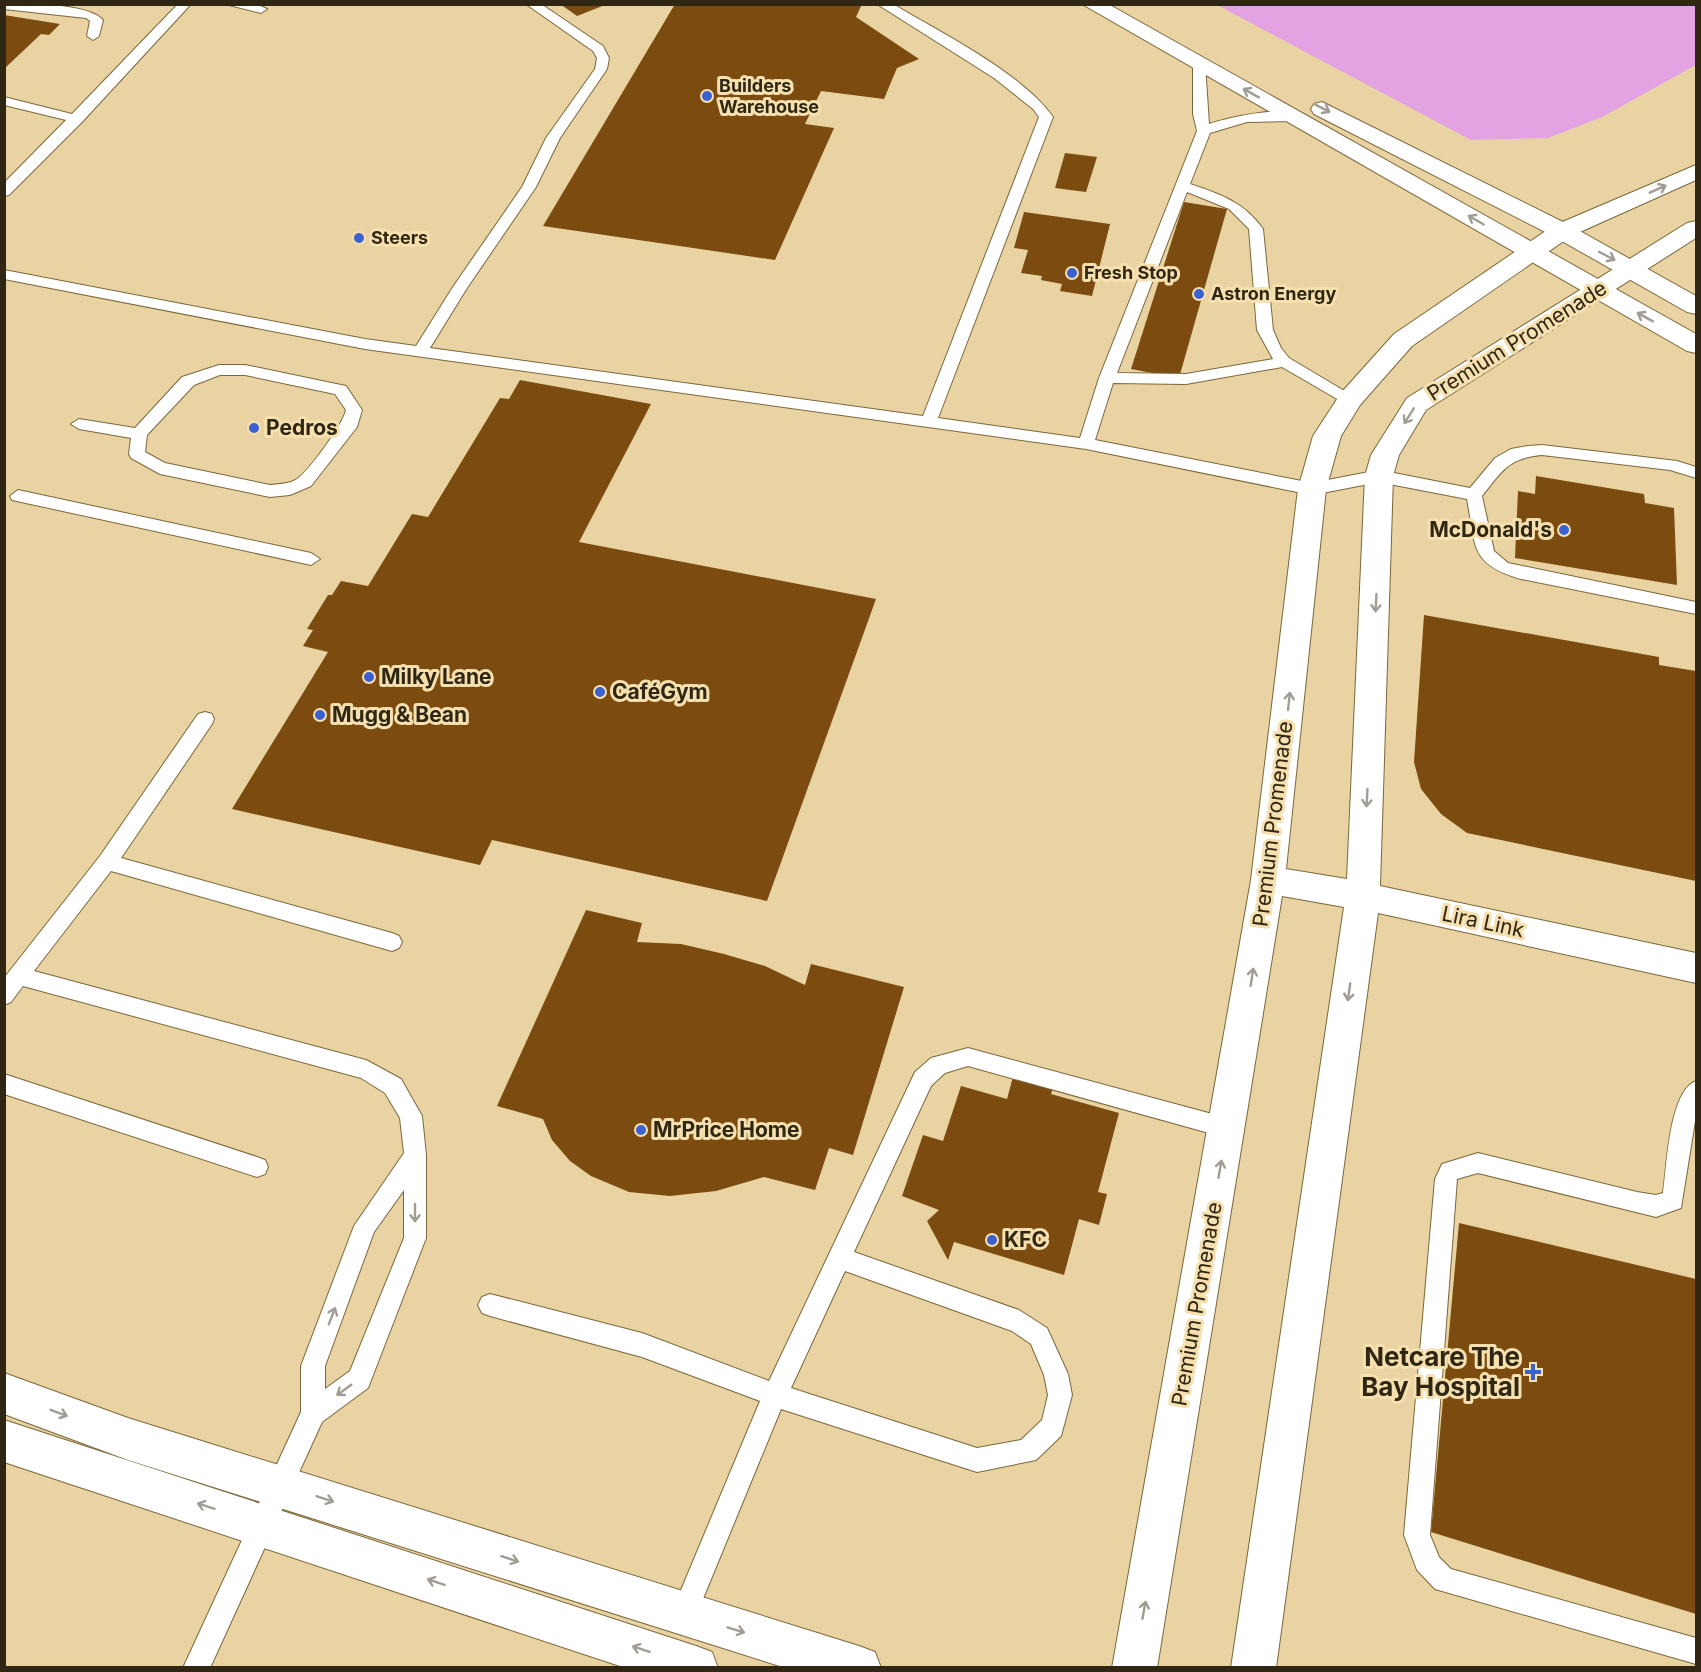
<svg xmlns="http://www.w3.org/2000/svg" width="1701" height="1672" viewBox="0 0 1701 1672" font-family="Inter,sans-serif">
<rect width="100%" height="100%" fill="#e9d3a3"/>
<path fill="#e3a3e3" d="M 1217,5 L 1696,5 L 1696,65 L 1602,117 L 1548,138 L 1471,140 Z"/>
<g fill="#7b4b0f">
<path d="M 560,4 L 605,4 L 605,5 L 577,16 Z"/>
<path d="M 675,4 L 862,4 L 856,17 L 919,59 L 897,68 L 884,99 L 821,91 L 805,124 L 834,128 L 775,260 L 543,226 Z"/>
<path d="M 4,15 L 60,24 L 49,35 L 41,34 L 4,69 Z"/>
<path d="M 1065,153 L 1097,157 L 1086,192 L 1055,188 Z"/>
<path d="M 1184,202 L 1227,209 L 1179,378 L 1131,369 Z"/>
<path d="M 1024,212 L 1110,224 L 1092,296 L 1060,291 L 1062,284 L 1041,280 L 1042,276 L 1021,273 L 1028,250 L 1014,248 Z"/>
<path d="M 520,380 L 651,404 L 579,542 L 876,599 L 767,901 L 492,840 L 480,865 L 232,809 L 328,652 L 303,646 L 313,630 L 307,629 L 328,595 L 332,595 L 341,581 L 368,586 L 412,514 L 428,517 L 500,398 L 509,399 Z"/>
<path d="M 1536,476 L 1644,494 L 1645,503 L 1674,508 L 1677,585 L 1515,558 L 1518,491 L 1535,494 Z"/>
<path d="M 1424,615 L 1659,657 L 1659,665 L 1696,671 L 1696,881 L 1467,833 L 1441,814 L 1421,789 L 1414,762 Z"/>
<path d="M 586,910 L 642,923 L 637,942 L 681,944 L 724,954 L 765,966 L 805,985 L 811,964 L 904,987 L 853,1155 L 829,1148 L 815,1190 L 764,1177 L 716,1191 L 670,1196 L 629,1192 L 591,1176 L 570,1161 L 552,1140 L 543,1119 L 497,1106 Z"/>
<path d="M 1014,1073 L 1054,1085 L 1051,1094 L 1119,1113 L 1098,1192 L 1107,1194 L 1099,1225 L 1079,1219 L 1064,1275 L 954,1242 L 948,1260 L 927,1221 L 939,1210 L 902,1196 L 923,1135 L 943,1141 L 961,1086 L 1007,1099 Z"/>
<path d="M 1459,1223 L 1696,1279 L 1696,1614 L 1431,1532 Z"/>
</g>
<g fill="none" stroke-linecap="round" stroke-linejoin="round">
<g stroke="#7b673a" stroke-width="2">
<g id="service">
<path d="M 4,4 C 27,4 88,3 103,20 L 99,36 L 93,40 L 87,36 L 90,21 L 86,18 L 4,9 Z"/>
<path d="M 178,4 L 191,4 L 82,122 L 9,195 L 4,196 L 4,183 L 66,120 L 4,105 L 4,97 L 72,114 Z"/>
<path d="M 225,4 L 256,4 L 267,9 L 261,13 Z"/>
<path d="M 526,4 L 541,4 L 603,46 L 609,58 L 607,69 L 560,138 L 536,187 L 467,288 L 430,348 L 923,416 L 1039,117 L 1033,109 L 994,78 L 877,4 L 893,4 C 941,33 1021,72 1053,117 L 938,418 L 1080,438 L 1099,378 L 1197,131 L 1193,114 L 1193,64 L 1199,60 L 1205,64 L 1209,124 C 1227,118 1286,104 1300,117 L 1293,121 L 1247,122 L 1210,133 L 1190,184 C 1220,194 1244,202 1263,229 L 1273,330 L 1281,348 L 1289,358 L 1358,399 L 1356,403 L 1344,403 L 1282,367 L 1186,384 L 1113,383 L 1095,440 L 1312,483 L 1379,470 L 1470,488 L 1495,458 L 1511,449 L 1528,446 L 1542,445 L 1677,461 L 1696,467 L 1696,478 L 1670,470 L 1542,455 C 1508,458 1502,471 1482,496 L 1494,551 L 1508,563 L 1696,602 L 1696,614 L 1521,579 C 1469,564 1476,546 1467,499 L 1379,482 L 1312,495 L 1086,449 L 365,349 L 4,279 L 4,270 L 365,339 L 416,346 L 453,287 L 522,187 L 546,138 L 595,69 L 597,58 L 593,51 ZM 1187,192 L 1229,209 L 1249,229 L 1257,330 L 1273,359 L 1186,374 L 1117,373 Z"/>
<path d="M 219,365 L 245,365 L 346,386 L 362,410 L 357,427 L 311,486 L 290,495 L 270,497 L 160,474 L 131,458 L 129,454 L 131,438 L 79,429 L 71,424 L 79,419 L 135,428 L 182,377 ZM 220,375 L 245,375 L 335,394 L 346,410 C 343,424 309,471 297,479 C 289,484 280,484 270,485 L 165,463 L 145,452 L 147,435 L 194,385 Z"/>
<path d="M 18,490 L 311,553 L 320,559 L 311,565 L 12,500 L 10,496 Z"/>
<path d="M 205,712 L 212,714 L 214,719 L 212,724 L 121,858 L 392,933 L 399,936 L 402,942 L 399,948 L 392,951 L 111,871 L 34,971 L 366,1060 L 401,1079 L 422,1116 L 426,1155 L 426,1238 L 368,1388 L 322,1422 L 210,1668 L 183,1668 L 301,1412 L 301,1366 L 354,1226 L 404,1153 L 400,1118 L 385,1093 L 361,1078 L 23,986 L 11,1002 L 4,1005 L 4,978 L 100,856 L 198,714 ZM 404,1190 L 404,1238 L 350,1371 L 325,1389 L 325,1366 L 374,1232 Z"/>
<path d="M 968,1048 L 1227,1118 L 1235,1121 L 1238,1128 L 1235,1135 L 1227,1138 L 968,1066 L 945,1073 L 931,1086 L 854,1252 L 1019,1310 L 1047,1328 L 1068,1374 L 1072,1395 L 1061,1436 L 1036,1460 L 977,1472 L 781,1409 L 693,1623 L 684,1627 L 675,1623 L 671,1614 L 760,1401 L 642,1357 L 490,1316 L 482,1313 L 478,1305 L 482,1297 L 490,1294 L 642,1333 L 769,1381 L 915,1072 L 931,1058 ZM 845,1271 L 1012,1331 L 1031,1344 L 1044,1375 L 1048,1395 L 1042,1420 L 1021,1440 L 977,1448 L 791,1388 Z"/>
<path d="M 4,1074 L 257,1157 L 265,1160 L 268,1167 L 265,1174 L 257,1177 L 4,1094 Z"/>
<path d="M 1696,1081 L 1696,1115 L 1681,1208 L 1656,1217 L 1478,1173 L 1457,1179 L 1430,1535 L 1439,1557 L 1451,1569 L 1696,1638 L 1696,1664 L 1435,1589 L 1417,1570 L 1404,1535 L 1435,1179 L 1442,1164 L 1478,1153 L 1637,1192 L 1656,1195 L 1663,1193 C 1667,1167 1669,1091 1696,1081 Z"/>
</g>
</g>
<g stroke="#7b673a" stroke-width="2">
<g id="minor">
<path d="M 1696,165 L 1696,180 L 1571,236 L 1412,346 L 1360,405 L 1341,436 L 1326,489 L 1286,869 L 1347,879 L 1365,476 L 1371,455 L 1407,398 L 1687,223 L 1696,221 L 1696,238 L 1426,410 L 1399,455 L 1393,476 L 1380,886 L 1696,953 L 1696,983 L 1378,913 L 1276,1668 L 1231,1668 L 1344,907 L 1282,896 L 1157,1668 L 1112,1668 L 1251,880 L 1298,489 L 1313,436 L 1341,393 L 1394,334 L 1553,226 Z"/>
<path d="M 4,1373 L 128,1418 L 859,1646 L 875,1652 L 881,1668 L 786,1668 L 128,1460 L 4,1414 Z"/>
<path d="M 4,1420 L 696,1646 L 712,1652 L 718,1668 L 626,1668 L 4,1462 Z"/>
</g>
</g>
<g stroke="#7b673a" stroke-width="2">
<g id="tertiary">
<path d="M 1082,4 L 1108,4 L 1696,334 L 1696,353 L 1687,351 Z"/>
<path d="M 1322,102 L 1571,226 L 1696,296 L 1696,314 L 1687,312 L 1553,236 L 1314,114 L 1311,109 L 1314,104 Z"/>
</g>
</g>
<use href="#service" fill="#fff" fill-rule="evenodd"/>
<use href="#minor" fill="#fff" fill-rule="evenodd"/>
<use href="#tertiary" fill="#fff" fill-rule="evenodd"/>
</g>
<defs><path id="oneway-shaft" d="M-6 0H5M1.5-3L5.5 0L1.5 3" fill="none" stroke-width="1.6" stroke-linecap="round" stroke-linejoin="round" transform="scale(1.5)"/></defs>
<g stroke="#a19d95">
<use href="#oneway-shaft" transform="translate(1251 93) rotate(-151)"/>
<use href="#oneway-shaft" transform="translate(1322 108) rotate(27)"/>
<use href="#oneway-shaft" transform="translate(1658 189) rotate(-24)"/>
<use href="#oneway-shaft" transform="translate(1476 220) rotate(-150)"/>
<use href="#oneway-shaft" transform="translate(1607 256) rotate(28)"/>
<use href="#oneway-shaft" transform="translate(1645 317) rotate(-151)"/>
<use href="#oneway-shaft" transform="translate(1409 416) rotate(122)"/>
<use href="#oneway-shaft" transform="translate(1376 603) rotate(93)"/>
<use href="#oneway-shaft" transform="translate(1289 701) rotate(-84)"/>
<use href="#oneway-shaft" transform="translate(1367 798) rotate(93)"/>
<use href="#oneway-shaft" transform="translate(1252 977) rotate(-81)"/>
<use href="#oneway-shaft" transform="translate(1349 992) rotate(98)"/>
<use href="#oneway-shaft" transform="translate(1220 1169) rotate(-80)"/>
<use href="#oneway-shaft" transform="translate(415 1213) rotate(90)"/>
<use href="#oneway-shaft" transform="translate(332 1316) rotate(-69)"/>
<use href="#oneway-shaft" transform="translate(344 1390) rotate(144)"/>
<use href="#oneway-shaft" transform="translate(59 1413) rotate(21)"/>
<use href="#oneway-shaft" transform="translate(325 1499) rotate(18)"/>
<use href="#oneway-shaft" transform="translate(206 1506) rotate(-162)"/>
<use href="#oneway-shaft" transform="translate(510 1559) rotate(18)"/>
<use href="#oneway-shaft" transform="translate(436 1582) rotate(-162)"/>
<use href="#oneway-shaft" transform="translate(1144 1610) rotate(-80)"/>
<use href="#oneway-shaft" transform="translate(736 1630) rotate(17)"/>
<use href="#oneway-shaft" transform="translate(641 1649) rotate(-162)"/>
</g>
<g fill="#3a60d1" stroke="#f7e0af" stroke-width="2">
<circle cx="707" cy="96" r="6"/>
<circle cx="359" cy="238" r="6"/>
<circle cx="1072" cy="273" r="6"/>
<circle cx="1199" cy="294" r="6"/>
<circle cx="254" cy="428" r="6"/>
<circle cx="1564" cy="530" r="6"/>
<circle cx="369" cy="677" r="6"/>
<circle cx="600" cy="692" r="6"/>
<circle cx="320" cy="715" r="6"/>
<circle cx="641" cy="1130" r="6"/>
<circle cx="992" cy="1240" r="6"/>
<path d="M1530 1363h6v6h6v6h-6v6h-6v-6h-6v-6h6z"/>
</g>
<g text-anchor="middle" stroke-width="6" stroke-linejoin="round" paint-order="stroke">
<g font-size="18" font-weight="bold" fill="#2f2613" stroke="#f7e0af" text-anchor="start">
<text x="719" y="92">Builders<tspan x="719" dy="21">Warehouse</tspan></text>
<text x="371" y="244">Steers</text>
<text x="1084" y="279">Fresh Stop</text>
<text x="1211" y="300">Astron Energy</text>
</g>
<g font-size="21" fill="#2f2613" stroke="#f7e0af">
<text transform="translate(1517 341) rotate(-32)" y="7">Premium Promenade</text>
<text transform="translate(1273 824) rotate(-83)" y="7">Premium Promenade</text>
<text transform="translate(1483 922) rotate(12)" y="7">Lira Link</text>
<text transform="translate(1197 1304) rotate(-80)" y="7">Premium Promenade</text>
</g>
<g font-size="21" font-weight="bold" fill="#2f2613" stroke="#f7e0af" text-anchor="start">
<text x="266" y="435">Pedros</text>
<text x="1552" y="537" text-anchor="end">McDonald's</text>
<text x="381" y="684">Milky Lane</text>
<text x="612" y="699">CaféGym</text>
<text x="332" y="722">Mugg &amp; Bean</text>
<text x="653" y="1137">MrPrice Home</text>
<text x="1004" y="1247">KFC</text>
</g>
<g font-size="26" font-weight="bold" fill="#2f2613" stroke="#f7e0af" text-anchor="end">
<text x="1520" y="1366">Netcare The<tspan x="1520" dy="30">Bay Hospital</tspan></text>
</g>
</g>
<rect width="1701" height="1672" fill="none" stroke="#2f2613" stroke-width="12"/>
</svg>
